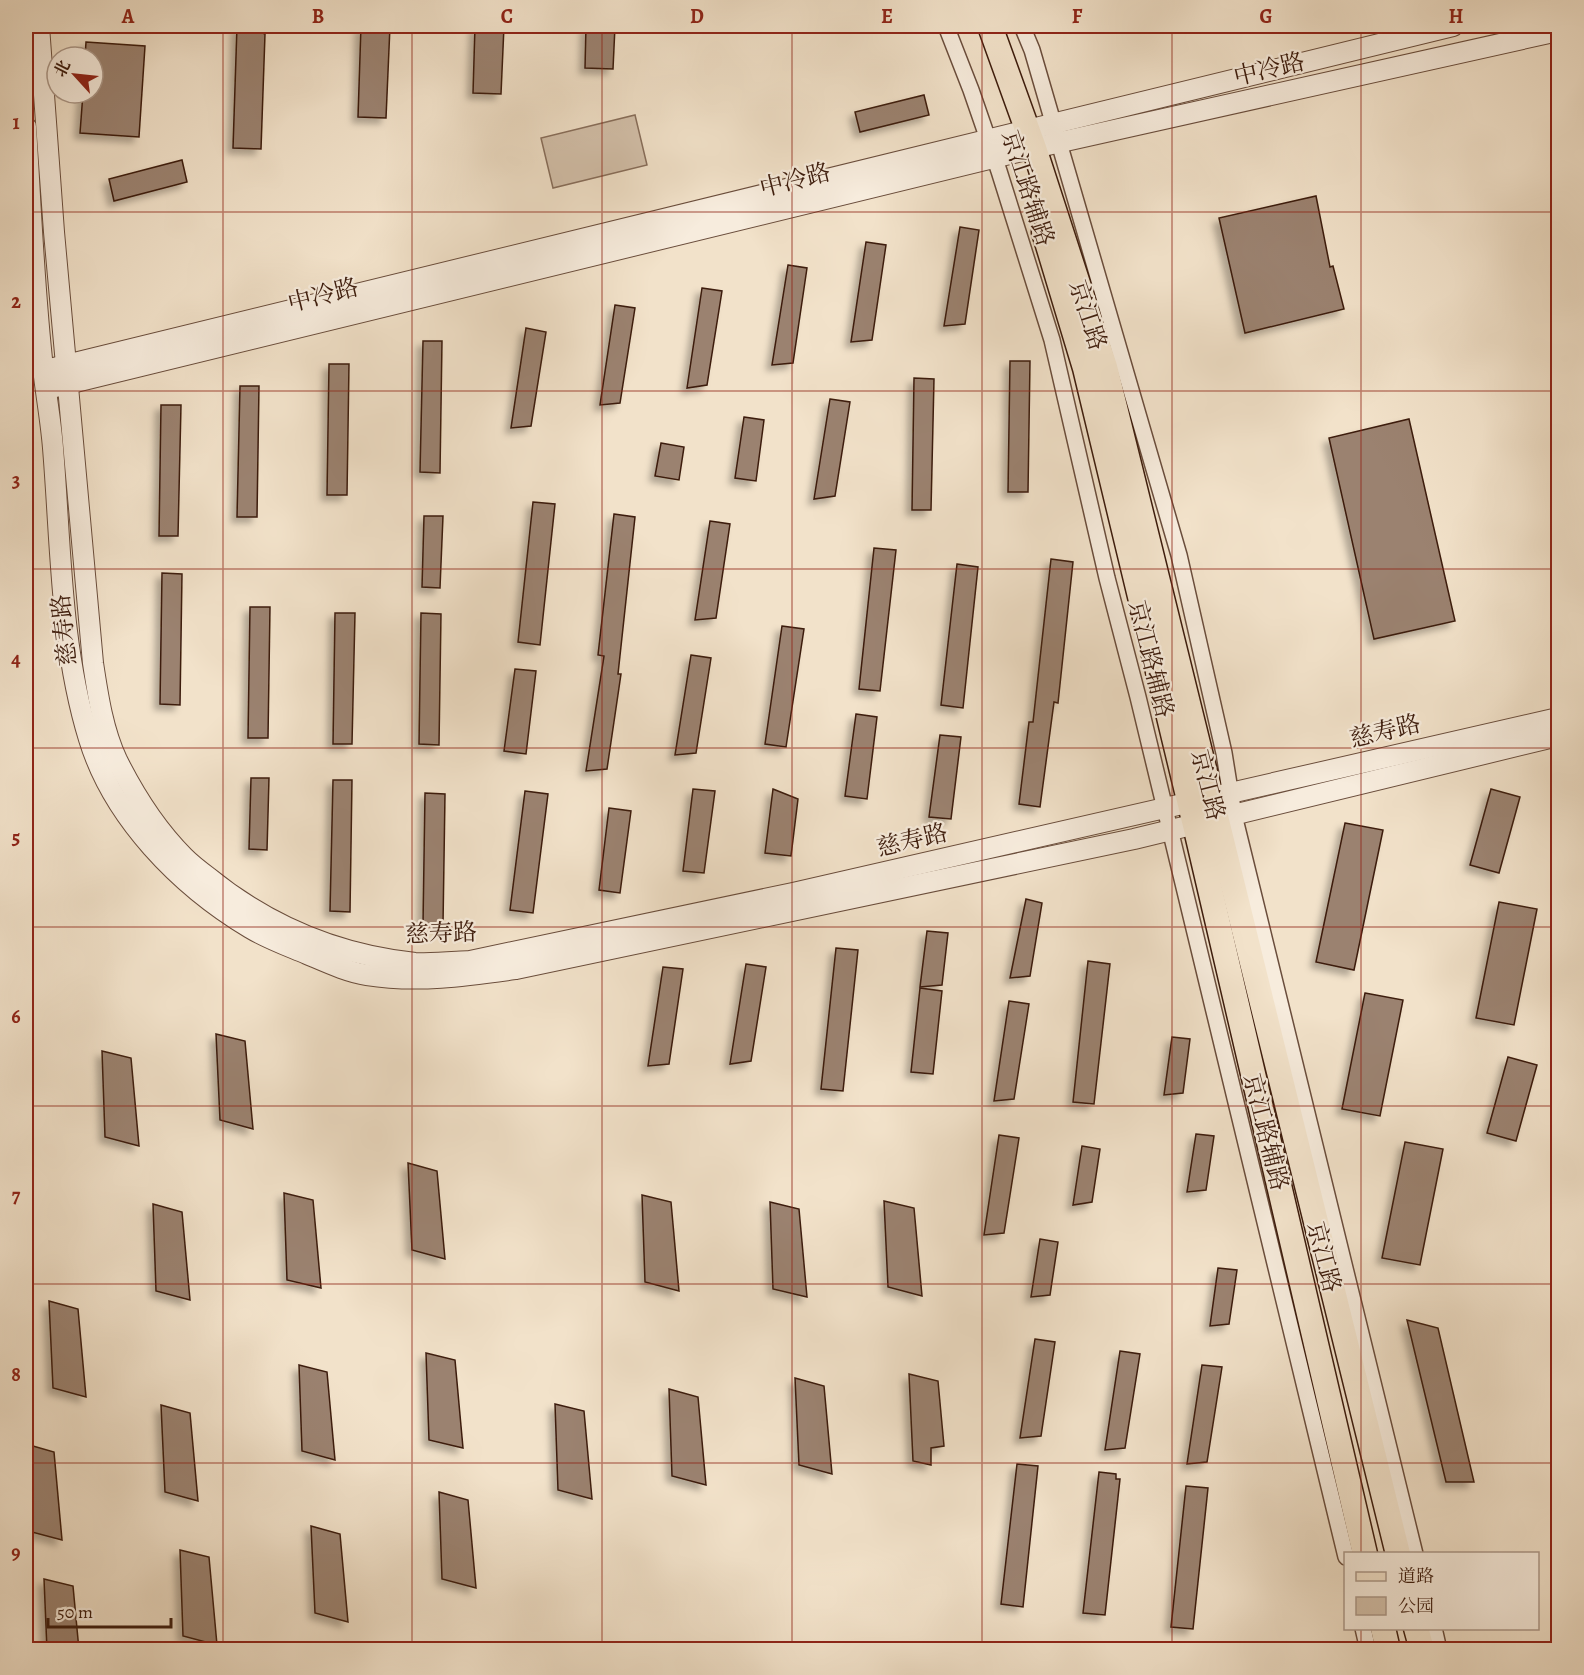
<svg xmlns="http://www.w3.org/2000/svg" width="1584" height="1675" viewBox="0 0 1584 1675" font-family="Alegreya,'Noto Serif SC',serif">
<defs>
<filter id="shadow"><feDropShadow dx="-5.5" dy="5.5" stdDeviation="3" flood-color="#0004"/></filter>
</defs>
<rect width="100%" height="100%" fill="#f2e2ca"/>
<filter id="stains"><feTurbulence type="fractalNoise" baseFrequency=".00333" numOctaves="4"/><feColorMatrix values="0 0 0 0 .2 0 0 0 0 .09 0 0 0 0 .02 0 0 0 .5 -.17"/></filter>
<radialGradient id="worn" r=".72"><stop offset=".6" stop-color="#630" stop-opacity="0"/><stop offset="1" stop-color="#630" stop-opacity=".3"/></radialGradient>
<path fill="#d3c0aa" stroke="#886e5b" stroke-width="1.5" d="M 635,115 L 647,165 L 553,188 L 541,138 Z"/>
<g fill="#9b826f" stroke="#3c1b0c" stroke-width="1.5" filter="url(#shadow)">
<path d="M 237,26 L 245,26 L 265,34 L 261,149 L 233,148 Z"/>
<path d="M 361,26 L 390,26 L 386,118 L 358,117 Z"/>
<path d="M 475,26 L 504,26 L 501,94 L 473,93 Z"/>
<path d="M 586,26 L 615,26 L 613,69 L 585,68 Z"/>
<path d="M 86,42 L 145,46 L 139,137 L 80,133 L 83,93 L 93,93 L 93,57 L 85,57 Z"/>
<path d="M 924,95 L 929,115 L 860,132 L 855,112 Z"/>
<path d="M 182,160 L 187,182 L 114,201 L 109,179 Z"/>
<path d="M 1316,196 L 1330,267 L 1333,266 L 1344,309 L 1245,333 L 1219,218 Z"/>
<path d="M 960,227 L 979,230 L 965,324 L 944,326 Z"/>
<path d="M 866,242 L 886,245 L 872,340 L 851,342 Z"/>
<path d="M 788,265 L 807,268 L 793,363 L 772,365 Z"/>
<path d="M 702,288 L 722,291 L 707,385 L 687,388 Z"/>
<path d="M 615,305 L 635,308 L 620,403 L 600,405 Z"/>
<path d="M 526,328 L 546,332 L 531,426 L 511,428 Z"/>
<path d="M 423,341 L 442,341 L 440,473 L 420,472 Z"/>
<path d="M 1010,361 L 1030,361 L 1028,492 L 1008,492 Z"/>
<path d="M 329,364 L 349,364 L 347,495 L 327,495 Z"/>
<path d="M 914,378 L 934,379 L 931,510 L 912,510 Z"/>
<path d="M 240,386 L 259,386 L 257,517 L 237,517 Z"/>
<path d="M 830,399 L 850,402 L 835,496 L 814,499 Z"/>
<path d="M 161,405 L 181,405 L 178,536 L 159,536 Z"/>
<path d="M 744,417 L 764,420 L 756,481 L 735,478 Z"/>
<path d="M 1409,419 L 1455,621 L 1374,639 L 1329,438 Z"/>
<path d="M 661,443 L 684,447 L 679,480 L 655,476 Z"/>
<path d="M 533,502 L 555,504 L 540,645 L 518,642 Z"/>
<path d="M 614,514 L 635,517 L 618,674 L 621,674 L 607,769 L 586,771 L 604,656 L 598,655 Z"/>
<path d="M 424,516 L 443,516 L 440,588 L 422,587 Z"/>
<path d="M 710,521 L 730,524 L 716,618 L 695,620 Z"/>
<path d="M 874,548 L 896,550 L 880,691 L 859,689 Z"/>
<path d="M 1051,559 L 1073,562 L 1058,703 L 1054,702 L 1040,807 L 1019,804 L 1029,722 L 1033,722 Z"/>
<path d="M 957,564 L 978,567 L 963,708 L 941,705 Z"/>
<path d="M 162,573 L 182,574 L 180,705 L 160,704 Z"/>
<path d="M 250,607 L 270,607 L 268,738 L 248,738 Z"/>
<path d="M 335,613 L 355,613 L 352,744 L 333,744 Z"/>
<path d="M 421,613 L 441,614 L 439,745 L 419,744 Z"/>
<path d="M 782,626 L 804,629 L 786,747 L 765,744 Z"/>
<path d="M 691,655 L 711,658 L 696,753 L 675,755 Z"/>
<path d="M 515,669 L 536,671 L 526,754 L 504,751 Z"/>
<path d="M 856,714 L 877,717 L 867,799 L 845,796 Z"/>
<path d="M 940,735 L 961,737 L 951,819 L 929,817 Z"/>
<path d="M 251,778 L 269,778 L 267,850 L 249,849 Z"/>
<path d="M 333,780 L 352,780 L 350,912 L 330,911 Z"/>
<path d="M 693,789 L 715,791 L 704,873 L 683,871 Z"/>
<path d="M 773,789 L 798,799 L 791,856 L 765,853 Z"/>
<path d="M 1491,789 L 1520,797 L 1499,873 L 1470,865 Z"/>
<path d="M 525,791 L 548,794 L 533,913 L 510,910 Z"/>
<path d="M 425,793 L 445,794 L 443,925 L 423,924 Z"/>
<path d="M 609,808 L 631,811 L 620,893 L 599,890 Z"/>
<path d="M 1345,823 L 1383,830 L 1354,970 L 1316,962 Z"/>
<path d="M 1026,899 L 1042,903 L 1030,976 L 1010,978 Z"/>
<path d="M 1499,902 L 1537,909 L 1514,1025 L 1476,1018 Z"/>
<path d="M 927,931 L 948,933 L 942,985 L 920,987 Z"/>
<path d="M 836,948 L 858,950 L 843,1091 L 821,1089 Z"/>
<path d="M 1088,961 L 1110,964 L 1094,1104 L 1073,1102 Z"/>
<path d="M 746,964 L 766,967 L 751,1061 L 730,1064 Z"/>
<path d="M 663,967 L 683,969 L 669,1064 L 648,1066 Z"/>
<path d="M 920,988 L 942,991 L 933,1074 L 911,1072 Z"/>
<path d="M 1365,993 L 1403,1000 L 1380,1116 L 1342,1109 Z"/>
<path d="M 1009,1001 L 1029,1004 L 1014,1099 L 994,1101 Z"/>
<path d="M 216,1034 L 245,1041 L 253,1129 L 220,1120 Z"/>
<path d="M 1172,1037 L 1190,1039 L 1183,1093 L 1164,1095 Z"/>
<path d="M 102,1051 L 131,1058 L 139,1146 L 105,1137 Z"/>
<path d="M 1508,1057 L 1537,1065 L 1516,1141 L 1487,1133 Z"/>
<path d="M 1196,1134 L 1214,1136 L 1206,1190 L 1187,1192 Z"/>
<path d="M 999,1135 L 1019,1138 L 1004,1233 L 984,1235 Z"/>
<path d="M 1405,1142 L 1443,1149 L 1420,1265 L 1382,1258 Z"/>
<path d="M 1082,1146 L 1100,1149 L 1092,1202 L 1073,1205 Z"/>
<path d="M 408,1163 L 437,1171 L 445,1259 L 412,1250 Z"/>
<path d="M 284,1193 L 313,1200 L 321,1288 L 287,1280 Z"/>
<path d="M 642,1195 L 671,1202 L 679,1291 L 645,1282 Z"/>
<path d="M 884,1201 L 914,1208 L 922,1296 L 888,1287 Z"/>
<path d="M 770,1202 L 799,1209 L 807,1297 L 773,1289 Z"/>
<path d="M 153,1204 L 182,1212 L 190,1300 L 156,1291 Z"/>
<path d="M 1040,1239 L 1058,1242 L 1050,1295 L 1031,1297 Z"/>
<path d="M 1218,1268 L 1237,1270 L 1229,1324 L 1210,1326 Z"/>
<path d="M 49,1301 L 78,1309 L 86,1397 L 53,1388 Z"/>
<path d="M 1407,1320 L 1438,1328 L 1474,1482 L 1446,1482 Z"/>
<path d="M 1035,1339 L 1055,1342 L 1041,1436 L 1020,1438 Z"/>
<path d="M 1120,1351 L 1140,1354 L 1125,1448 L 1105,1450 Z"/>
<path d="M 426,1353 L 455,1360 L 463,1448 L 429,1440 Z"/>
<path d="M 299,1365 L 327,1372 L 335,1460 L 302,1451 Z"/>
<path d="M 1202,1365 L 1222,1367 L 1207,1462 L 1187,1464 Z"/>
<path d="M 909,1374 L 938,1381 L 944,1446 L 931,1448 L 931,1465 L 913,1461 Z"/>
<path d="M 795,1378 L 824,1386 L 832,1474 L 799,1465 Z"/>
<path d="M 669,1389 L 698,1397 L 706,1485 L 672,1476 Z"/>
<path d="M 555,1404 L 584,1411 L 592,1499 L 558,1490 Z"/>
<path d="M 161,1405 L 190,1413 L 198,1501 L 165,1492 Z"/>
<path d="M 26,1444 L 54,1452 L 62,1540 L 28,1531 Z"/>
<path d="M 1017,1464 L 1038,1466 L 1023,1607 L 1001,1604 Z"/>
<path d="M 1099,1472 L 1116,1474 L 1116,1479 L 1120,1479 L 1105,1615 L 1083,1613 Z"/>
<path d="M 1186,1486 L 1208,1488 L 1193,1629 L 1171,1627 Z"/>
<path d="M 439,1492 L 468,1500 L 476,1588 L 442,1579 Z"/>
<path d="M 311,1526 L 340,1534 L 348,1622 L 315,1613 Z"/>
<path d="M 180,1550 L 209,1557 L 217,1645 L 183,1636 Z"/>
<path d="M 44,1579 L 73,1586 L 79,1650 L 47,1650 Z"/>
</g>
<g fill="none" stroke-linecap="round" stroke-linejoin="round">
<g stroke="#6a4d3c" stroke-width="18">
<g id="minor">
<path d="M 946,26 L 971,90 L 999,171 L 1052,340 L 1107,578 L 1138,697 L 1346,1557"/>
<path d="M 1022,26 L 1032,50 L 1179,555 L 1224,753 L 1234,815 L 1415,1554"/>
<path d="M 1363,1628 L 1368,1650"/>
<path d="M 1434,1628 L 1439,1650"/>
</g>
</g>
<g stroke="#6a4d3c" stroke-width="22">
<g id="tertiary">
<path d="M 39,26 L 54,232 L 93,663 C 98,696 103,730 117,760 C 134,794 157,830 184,857 C 191,864 200,871 208,877 C 268,926 339,955 415,963 C 433,964 452,962 470,961 L 793,893 L 1558,718"/>
<path d="M 26,127 C 31,208 34,289 43,368 C 46,395 51,422 53,448 C 61,545 60,645 89,739 C 113,818 180,886 250,928 C 268,939 288,946 307,954 C 326,962 347,972 367,975 C 417,983 466,976 516,969 L 1134,839 L 1558,736"/>
<path d="M 54,368 L 1453,26"/>
<path d="M 55,387 L 1034,148 L 1558,31"/>
</g>
</g>
<g stroke="#3c1b0c" stroke-width="27">
<g id="primary">
<path d="M 990,26 L 1034,148 L 1105,367 L 1398,1554"/>
<path d="M 1044,232 L 1085,368 L 1195,825 L 1365,1554"/>
<path d="M 1383,1628 L 1388,1650"/>
<path d="M 1416,1628 L 1422,1650"/>
</g>
</g>
<use href="#minor" stroke="#f7ecdd" stroke-width="15"/>
<use href="#tertiary" stroke="#f7ecdd" stroke-width="20"/>
<use href="#primary" stroke="#f2e2ca" stroke-width="24"/>
</g>
<path fill="none" stroke="#8f2418" stroke-width="1.5" stroke-opacity="0.55" d="M 223,26 L 223,1650M 412,26 L 412,1650M 602,26 L 602,1650M 792,26 L 792,1650M 982,26 L 982,1650M 1172,26 L 1172,1650M 1361,26 L 1361,1554M 26,212 L 1558,212M 26,391 L 1558,391M 26,569 L 1558,569M 26,748 L 1558,748M 26,927 L 1558,927M 26,1106 L 1558,1106M 26,1284 L 1558,1284M 26,1463 L 1558,1463M 1361,1628 L 1361,1650"/>
<g text-anchor="middle" stroke-width="4.5" stroke-linejoin="round" paint-order="stroke">
<g font-size="24" fill="#3c1b0c" stroke="#f7ecdd">
<text transform="translate(1269 69) rotate(-13)" y="8">中冷路</text>
<text transform="translate(795 180) rotate(-14)" y="8">中冷路</text>
<text transform="translate(1028 188) rotate(72)" y="8">京江路辅路</text>
<text transform="translate(323 295) rotate(-14)" y="8">中冷路</text>
<text transform="translate(1088 315) rotate(72)" y="8">京江路</text>
<text transform="translate(64 630) rotate(-96)" y="8">慈寿路</text>
<text transform="translate(1151 659) rotate(76)" y="8">京江路辅路</text>
<text transform="translate(1385 731) rotate(-13)" y="8">慈寿路</text>
<text transform="translate(1208 785) rotate(76)" y="8">京江路</text>
<text transform="translate(912 840) rotate(-13)" y="8">慈寿路</text>
<text transform="translate(441 933) rotate(-2)" y="8">慈寿路</text>
<text transform="translate(1266 1132) rotate(76)" y="8">京江路辅路</text>
<text transform="translate(1324 1257) rotate(76)" y="8">京江路</text>
</g>
</g>
<rect width="1584" height="1675" fill="none" stroke="#f2e2ca" stroke-width="66"/>
<rect x="1344" y="1552" width="195" height="78" fill="#f7ecdd" stroke="#ac9889" stroke-width="1.5"/>
<rect x="1356" y="1572" width="30" height="9" fill="#f2e2ca" stroke="#ac9889" stroke-width="1.5"/>
<text x="1398" y="1582" font-size="18" fill="#3c1b0c">道路</text>
<rect x="1356" y="1597" width="30" height="18" fill="#d3c0aa" stroke="#ac9889" stroke-width="1.5"/>
<text x="1398" y="1612" font-size="18" fill="#3c1b0c">公园</text>
<g transform="translate(75 75) rotate(297)"><circle r="28" fill="#f7ecdd" stroke="#ac9889" stroke-width="1.5"/>
<path d="M0-4.5L10 22L0 15L-10 22Z" fill="#8f2418"/>
<text y="-9" font-size="16" font-weight="bold" text-anchor="middle" fill="#3c1b0c">北</text>
</g>
<path d="M48 1618v9h123v-9" fill="none" stroke="#3c1b0c" stroke-width="3"/>
<text x="57" y="1618" font-size="18" fill="#3c1b0c" stroke="#f7ecdd" stroke-width="4.5" paint-order="stroke">50 m</text>
<rect x="33" y="33" width="1518" height="1609" fill="none" stroke="#8f2418" stroke-width="2"/>
<g font-size="20" text-anchor="middle" font-weight="bold" fill="#8f2418">
<text x="128" y="23">A</text>
<text x="318" y="23">B</text>
<text x="507" y="23">C</text>
<text x="697" y="23">D</text>
<text x="887" y="23">E</text>
<text x="1077" y="23">F</text>
<text x="1266" y="23">G</text>
<text x="1456" y="23">H</text>
<text x="16" y="129">1</text>
<text x="16" y="308">2</text>
<text x="16" y="487">3</text>
<text x="16" y="666">4</text>
<text x="16" y="844">5</text>
<text x="16" y="1023">6</text>
<text x="16" y="1202">7</text>
<text x="16" y="1381">8</text>
<text x="16" y="1559">9</text>
</g>
<rect width="100%" height="100%" filter="url(#stains)"/>
<rect width="100%" height="100%" fill="url(#worn)"/>
</svg>
